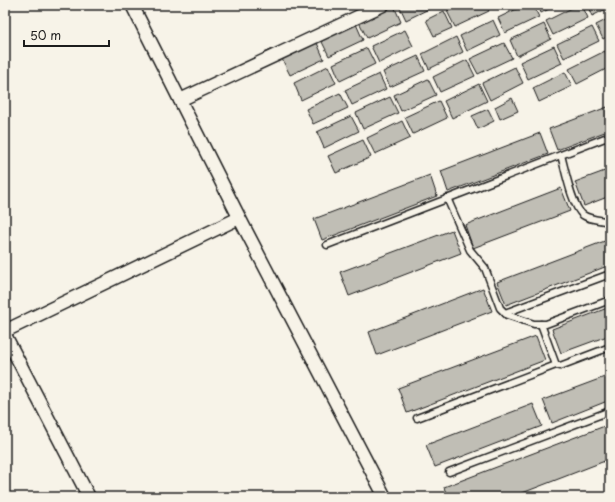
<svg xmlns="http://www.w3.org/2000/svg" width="615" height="502" viewBox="0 0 615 502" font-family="'Playpen Sans',sans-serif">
<rect width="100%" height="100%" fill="#f7f3e8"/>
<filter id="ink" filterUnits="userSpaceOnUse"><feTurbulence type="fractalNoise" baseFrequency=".025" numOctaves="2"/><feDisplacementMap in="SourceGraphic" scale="8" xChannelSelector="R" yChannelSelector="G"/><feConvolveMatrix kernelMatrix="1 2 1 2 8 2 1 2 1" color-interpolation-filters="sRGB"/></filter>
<g filter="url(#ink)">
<g fill="#c0beb5" stroke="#1c1c1c">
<path d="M 399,5 L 437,5 L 406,20 Z"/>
<path d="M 460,5 L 486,5 L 489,11 L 455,27 L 447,11 Z"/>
<path d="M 491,5 L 501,5 L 493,9 Z"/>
<path d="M 525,5 L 533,5 L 539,17 L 505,33 L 498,18 Z"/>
<path d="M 538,5 L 557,5 L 541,13 Z"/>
<path d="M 578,5 L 582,5 L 588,18 L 553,35 L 546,21 Z"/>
<path d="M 587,5 L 610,5 L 610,7 L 592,16 Z"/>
<path d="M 394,6 L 401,22 L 367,38 L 359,22 Z"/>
<path d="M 444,11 L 452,28 L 434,36 L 426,20 Z"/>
<path d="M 610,18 L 610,35 L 603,39 L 596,25 Z"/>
<path d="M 493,20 L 500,35 L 467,51 L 460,36 Z"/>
<path d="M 356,24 L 363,40 L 329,56 L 321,40 Z"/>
<path d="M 544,24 L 551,39 L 517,56 L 510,40 Z"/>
<path d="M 592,27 L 599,41 L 564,58 L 557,44 Z"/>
<path d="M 405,30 L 413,46 L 379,63 L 371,46 Z"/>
<path d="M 456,37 L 463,52 L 429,69 L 422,54 Z"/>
<path d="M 317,43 L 324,59 L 290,75 L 282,59 Z"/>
<path d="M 504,43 L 512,58 L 478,74 L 470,59 Z"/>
<path d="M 554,46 L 562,63 L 528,79 L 520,62 Z"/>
<path d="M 367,48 L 375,64 L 340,81 L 333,64 Z"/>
<path d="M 605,51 L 610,62 L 610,67 L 577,84 L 569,69 Z"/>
<path d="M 418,56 L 425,71 L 390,87 L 383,72 Z"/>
<path d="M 467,60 L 475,76 L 440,92 L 433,77 Z"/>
<path d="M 328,66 L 336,83 L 301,100 L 294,83 Z"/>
<path d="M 515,67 L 523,83 L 490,100 L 482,83 Z"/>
<path d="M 565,72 L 572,86 L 539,102 L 533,88 Z"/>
<path d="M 379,74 L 386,89 L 352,105 L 345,90 Z"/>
<path d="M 428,79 L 436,95 L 401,111 L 394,95 Z"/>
<path d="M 479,84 L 487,101 L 452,118 L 444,101 Z"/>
<path d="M 340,93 L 348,108 L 313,124 L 306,109 Z"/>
<path d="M 390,97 L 398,113 L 363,129 L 356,113 Z"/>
<path d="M 512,98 L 518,111 L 500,119 L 495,107 Z"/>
<path d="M 439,101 L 447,118 L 413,134 L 405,117 Z"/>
<path d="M 610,106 L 610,130 L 557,150 L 549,129 Z"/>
<path d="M 488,109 L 494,121 L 478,129 L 472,116 Z"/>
<path d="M 351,116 L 359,131 L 324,148 L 317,132 Z"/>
<path d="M 402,121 L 410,138 L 375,154 L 367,138 Z"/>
<path d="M 540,133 L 548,154 L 448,192 L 441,171 Z"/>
<path d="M 363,140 L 371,157 L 336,173 L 328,156 Z"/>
<path d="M 610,169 L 610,196 L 584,206 L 575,182 Z"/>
<path d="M 430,175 L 437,196 L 322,240 L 314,219 Z"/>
<path d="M 561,188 L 570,211 L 473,248 L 465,225 Z"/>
<path d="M 452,230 L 461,253 L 349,296 L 340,272 Z"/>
<path d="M 610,239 L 610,265 L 506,305 L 497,282 Z"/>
<path d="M 483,288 L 492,311 L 377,355 L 369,332 Z"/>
<path d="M 610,307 L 610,335 L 561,353 L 552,329 Z"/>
<path d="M 536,336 L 545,360 L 407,413 L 398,388 Z"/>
<path d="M 610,375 L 610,400 L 552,423 L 543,400 Z"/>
<path d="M 533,404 L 542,426 L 435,467 L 426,445 Z"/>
<path d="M 610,424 L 610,459 L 512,497 L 447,497 L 444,487 Z"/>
</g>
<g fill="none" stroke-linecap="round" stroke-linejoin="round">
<g stroke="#1c1c1c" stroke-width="9">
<g id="service">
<path d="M 561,155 C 565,169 572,207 583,215 C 590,220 602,220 610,222"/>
<path d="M 447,198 L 470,250 L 485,268 L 500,308 L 507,315 L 534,324 L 546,324 L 610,300"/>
<path d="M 327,245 L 610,136"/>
<path d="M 505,313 L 610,274"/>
<path d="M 541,324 L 556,365 L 560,366 L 610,347"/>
<path d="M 417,418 L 556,365"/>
<path d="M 449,472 L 610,411"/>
</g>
</g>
<g stroke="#1c1c1c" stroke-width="15">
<g id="minor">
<path d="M 132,5 L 243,225 L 385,497"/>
<path d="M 180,100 L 383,5"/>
<path d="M 5,331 L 239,218"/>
<path d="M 5,335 L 89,497"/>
</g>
</g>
<use href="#service" stroke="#f7f3e8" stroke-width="6"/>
<use href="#minor" stroke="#f7f3e8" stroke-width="12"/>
</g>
</g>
<rect width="615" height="502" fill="none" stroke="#f7f3e8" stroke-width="20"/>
<rect x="10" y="10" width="595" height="482" fill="none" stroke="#1c1c1c" stroke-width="1.5" filter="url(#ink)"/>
<path d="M24 40v6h85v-6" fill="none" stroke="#1c1c1c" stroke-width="2"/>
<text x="30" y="40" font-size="12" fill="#1c1c1c" stroke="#f7f3e8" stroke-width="3" paint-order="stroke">50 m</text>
</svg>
